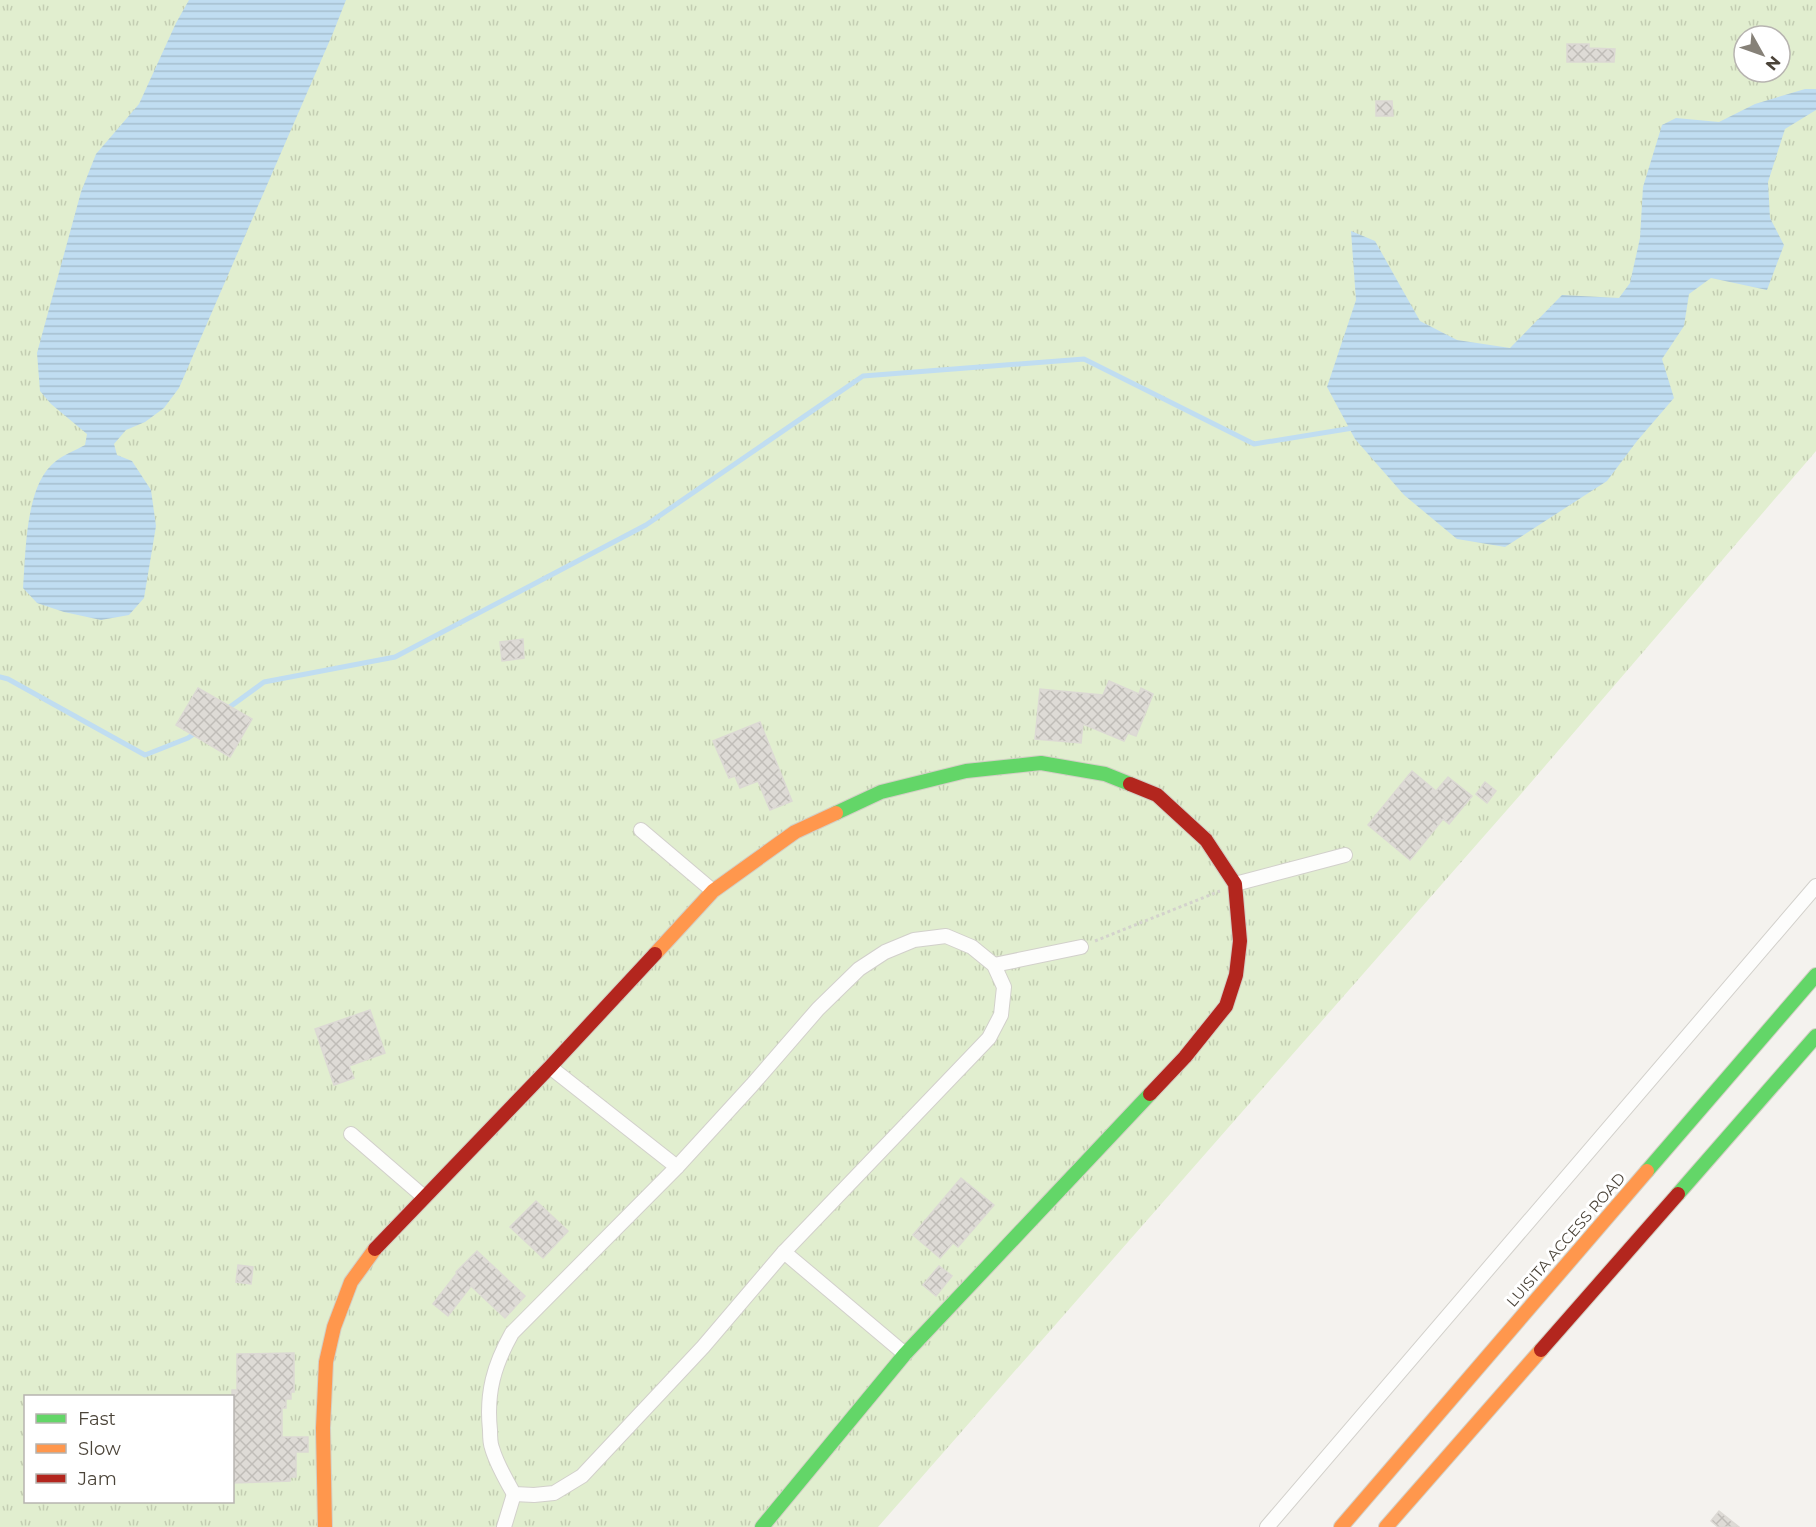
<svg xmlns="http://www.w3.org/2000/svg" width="1816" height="1527" viewBox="0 0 1816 1527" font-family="Montserrat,sans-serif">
<defs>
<pattern id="grass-tufts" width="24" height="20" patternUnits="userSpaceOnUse" patternTransform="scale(1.5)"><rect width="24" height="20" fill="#e1eecf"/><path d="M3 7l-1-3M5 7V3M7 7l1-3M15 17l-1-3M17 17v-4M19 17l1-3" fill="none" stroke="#c3cdb2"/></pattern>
<pattern id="water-rules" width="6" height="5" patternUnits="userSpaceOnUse" patternTransform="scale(1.5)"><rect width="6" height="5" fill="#c0ddf1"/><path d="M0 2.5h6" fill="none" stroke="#a6bfcf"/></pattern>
<pattern id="building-cross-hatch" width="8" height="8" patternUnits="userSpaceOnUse" patternTransform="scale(1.5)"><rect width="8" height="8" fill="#dedbd6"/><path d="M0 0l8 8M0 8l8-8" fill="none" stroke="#c0bdb8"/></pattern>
</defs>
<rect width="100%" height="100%" fill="#f4f2ee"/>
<path fill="url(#grass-tufts)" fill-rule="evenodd" d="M 0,0 L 1816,0 L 1816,451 L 1527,787 L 878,1527 L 0,1527 ZM 1744,36 L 1780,36 L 1780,72 L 1744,72 ZM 26,1396 L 232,1396 L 232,1502 L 26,1502 Z"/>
<g fill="url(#water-rules)">
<path d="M 189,0 L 346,0 L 333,33 L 179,388 L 164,408 L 145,422 L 126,430 L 114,444 L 117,455 L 132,461 L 151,490 L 156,526 L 144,598 L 129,615 L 101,620 L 64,612 L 37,603 L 23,588 C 26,551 25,484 56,461 C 65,454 76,450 85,445 L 87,434 L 51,404 L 40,391 L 37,353 L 81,192 L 96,154 L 139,104 L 176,23 Z"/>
<path d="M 1805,89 L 1816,89 L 1816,110 L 1785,129 L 1768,182 L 1770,218 L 1784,245 L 1767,290 L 1711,278 L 1689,294 L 1684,326 L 1662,359 L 1674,398 L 1637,441 L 1607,481 L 1505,547 L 1457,539 L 1404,495 L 1355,439 L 1327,387 L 1356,300 L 1351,231 L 1375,241 L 1420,321 L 1457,340 L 1510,348 L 1562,295 L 1619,298 L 1630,283 L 1640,238 L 1643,187 L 1662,125 L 1676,118 L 1719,122 L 1755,104 Z"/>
</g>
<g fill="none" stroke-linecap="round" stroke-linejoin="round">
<g stroke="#c0ddf1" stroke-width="5">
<path d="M 0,677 L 8,679 L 145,755 L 188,738 L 198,731"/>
<path d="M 227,709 L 264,682 L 395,657 L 646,525 L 863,376 L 1084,359 L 1254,444 L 1353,428"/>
</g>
</g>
<g fill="url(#building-cross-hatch)" stroke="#dcd9d4" stroke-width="1.5">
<path d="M 1567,44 L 1589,44 L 1589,48 L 1615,49 L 1614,62 L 1567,62 Z"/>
<path d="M 1376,101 L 1392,101 L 1393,116 L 1376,116 Z"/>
<path d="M 523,639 L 524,658 L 502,661 L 500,642 Z"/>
<path d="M 1109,681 L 1139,694 L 1141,688 L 1153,694 L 1136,736 L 1128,733 L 1124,741 L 1083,724 L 1081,743 L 1035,739 L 1040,689 L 1103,695 Z"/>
<path d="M 198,688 L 252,719 L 230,757 L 176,725 Z"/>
<path d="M 760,722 L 792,801 L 770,810 L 758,781 L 740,788 L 735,776 L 729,778 L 713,741 Z"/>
<path d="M 1412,771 L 1436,791 L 1448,777 L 1472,796 L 1449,824 L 1443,819 L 1410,860 L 1368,825 Z"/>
<path d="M 1485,782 L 1496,791 L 1487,803 L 1476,794 Z"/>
<path d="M 370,1010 L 385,1053 L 349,1066 L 354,1078 L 334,1085 L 315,1029 Z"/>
<path d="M 961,1178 L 994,1205 L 958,1247 L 953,1243 L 940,1258 L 913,1235 Z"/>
<path d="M 536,1201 L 568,1231 L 543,1258 L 510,1227 Z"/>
<path d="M 477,1251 L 525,1296 L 505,1318 L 471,1286 L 448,1316 L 433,1304 L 457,1273 L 456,1272 Z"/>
<path d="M 238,1265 L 253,1267 L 251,1284 L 236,1282 Z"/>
<path d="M 939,1266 L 952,1276 L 936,1296 L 923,1285 Z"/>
<path d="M 294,1353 L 294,1392 L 291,1392 L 291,1399 L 286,1399 L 286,1408 L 282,1408 L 282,1437 L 308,1437 L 308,1452 L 296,1452 L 296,1477 L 290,1477 L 290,1481 L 232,1483 L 232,1390 L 237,1390 L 237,1354 Z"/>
<path d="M 1719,1511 L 1739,1527 L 1718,1527 L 1711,1521 Z"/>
</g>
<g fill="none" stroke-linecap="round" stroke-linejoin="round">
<g stroke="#d2d0cb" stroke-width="16">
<g id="street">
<path d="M 641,830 L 713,891"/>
<path d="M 1235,884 L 1345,855"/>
<path d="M 946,936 L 972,947 L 994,965 L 1004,987 L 1001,1015 L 989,1038 L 784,1252 L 703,1347 L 582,1476 L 554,1493 L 534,1495 L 514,1494 C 506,1480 497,1465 492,1448 C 490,1443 490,1436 490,1430 C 486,1393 494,1365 512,1333 L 677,1167 L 752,1085 L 818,1009 L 859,969 L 885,952 L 914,940 Z"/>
<path d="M 994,965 L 1081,947"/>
<path d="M 550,1067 L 677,1167"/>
<path d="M 351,1134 L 424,1197"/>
<path d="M 784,1252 L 905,1354"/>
<path d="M 504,1527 L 514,1494"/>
<path d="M 1267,1527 L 1816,886"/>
</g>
</g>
<g stroke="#d3cfc5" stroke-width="16">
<g id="fast">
<path d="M 836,813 L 881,792 L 966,771 L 1041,763 L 1105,774 L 1130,784"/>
<path d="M 1647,1171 L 1816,975"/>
<path d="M 1678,1194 L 1816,1036"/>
<path d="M 762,1527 L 905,1354 L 1150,1094"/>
</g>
</g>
<g stroke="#d3cfc5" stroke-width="16">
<g id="slow">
<path d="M 655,954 L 713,891 L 795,832 L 836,813"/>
<path d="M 325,1527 L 323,1428 L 326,1362 L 334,1327 L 351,1282 L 375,1249"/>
<path d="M 1341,1527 L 1647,1171"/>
<path d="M 1386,1527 L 1541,1350"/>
</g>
</g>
<g stroke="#d3cfc5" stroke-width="16">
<g id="jam">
<path d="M 1130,784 L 1157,795 L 1206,840 L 1235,884 L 1240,941 L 1236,975 L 1226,1006 L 1185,1057 L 1150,1094"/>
<path d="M 375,1249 L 550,1067 L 655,954"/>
<path d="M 1541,1350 L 1678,1194"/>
</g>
</g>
<path stroke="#d3d2cc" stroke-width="3" stroke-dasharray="3 3" stroke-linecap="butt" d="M 1095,941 L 1220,891"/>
<use href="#street" stroke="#fdfdfc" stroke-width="14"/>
<use href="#fast" stroke="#63d668" stroke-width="14"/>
<use href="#slow" stroke="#ff974d" stroke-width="14"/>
<use href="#jam" stroke="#b3261e" stroke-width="14"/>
</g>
<g text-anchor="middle" stroke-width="6" stroke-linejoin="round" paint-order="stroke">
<g font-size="15" fill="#4b4439" stroke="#fff">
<text transform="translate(1566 1240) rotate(-49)" y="5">LUISITA ACCESS ROAD</text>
</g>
</g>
<rect x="24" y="1395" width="210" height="108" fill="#ffffff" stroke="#b7b4b0" stroke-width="1.5"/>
<rect x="36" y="1414" width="30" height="9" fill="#63d668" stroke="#b7b4b0" stroke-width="1.5"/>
<text x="78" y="1425" font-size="18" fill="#4b4439">Fast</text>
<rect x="36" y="1444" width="30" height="9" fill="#ff974d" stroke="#b7b4b0" stroke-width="1.5"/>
<text x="78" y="1455" font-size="18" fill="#4b4439">Slow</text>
<rect x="36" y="1474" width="30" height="9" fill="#b3261e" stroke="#b7b4b0" stroke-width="1.5"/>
<text x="78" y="1485" font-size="18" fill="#4b4439">Jam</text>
<g transform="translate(1762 54) rotate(130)"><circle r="28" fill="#ffffff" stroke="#b7b4b0" stroke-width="1.5"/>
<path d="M0-4.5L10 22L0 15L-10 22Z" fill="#868178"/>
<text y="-9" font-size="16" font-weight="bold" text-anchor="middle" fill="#4b4439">N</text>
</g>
</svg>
